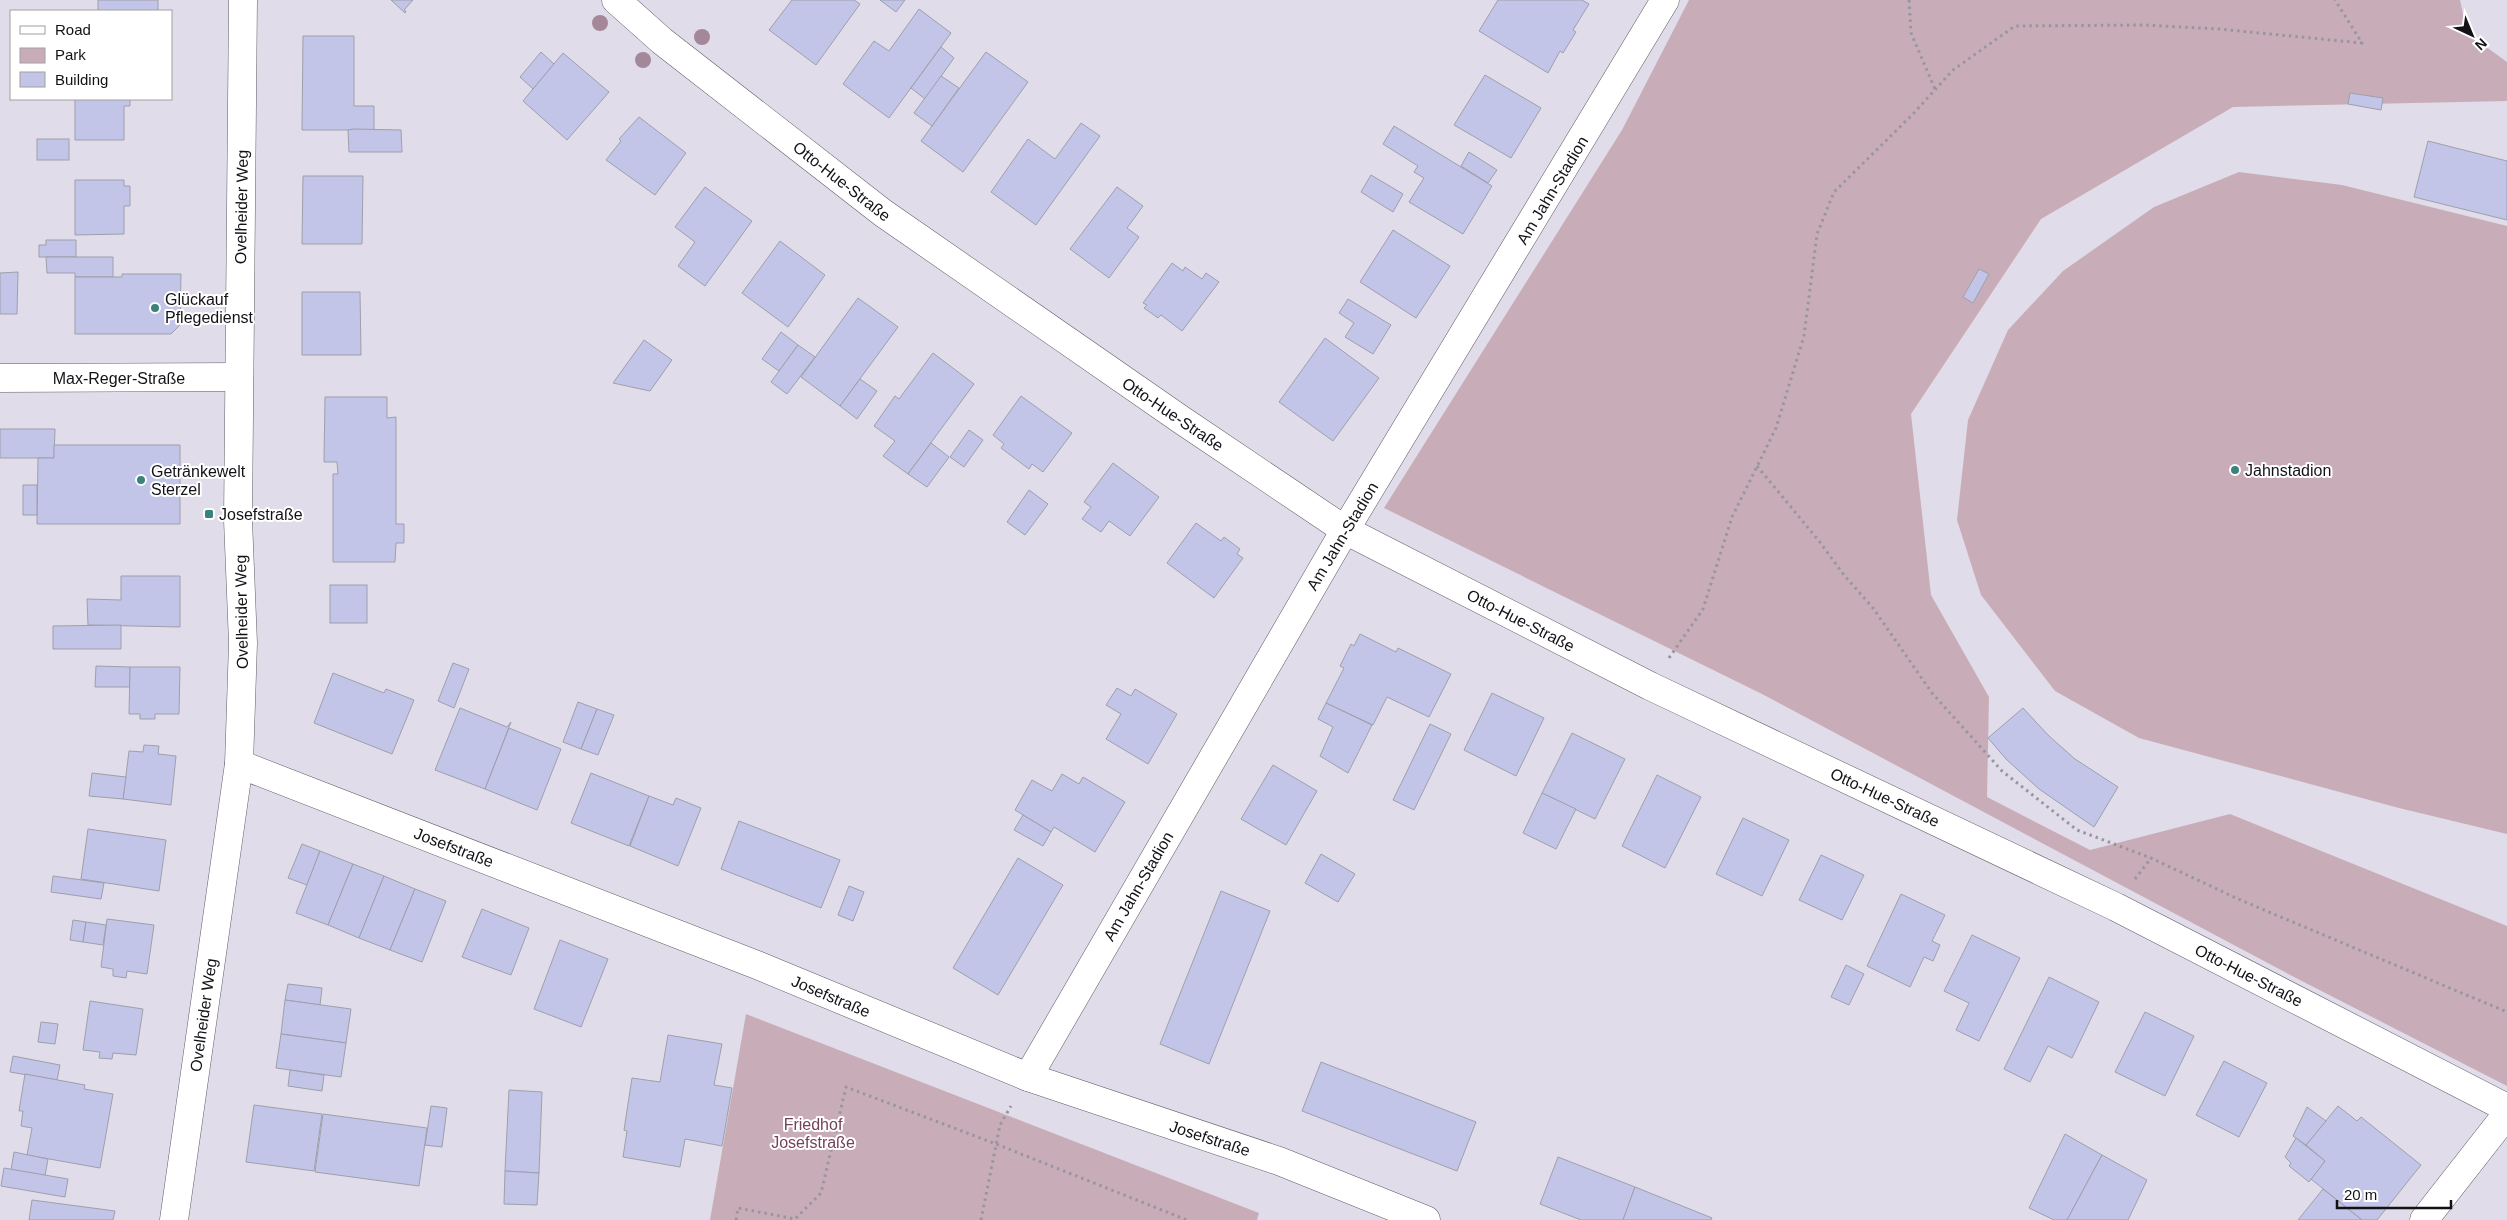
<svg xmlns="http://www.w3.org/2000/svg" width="2507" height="1220" viewBox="0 0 2507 1220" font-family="Helvetica,sans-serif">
<rect width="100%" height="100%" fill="#e1dce9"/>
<g fill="#c8adb8">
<path d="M 1689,0 L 2460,0 L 2467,33 L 2507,62 L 2507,101 L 2233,107 L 2041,219 L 1911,414 L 1931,595 L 1989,697 L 1987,797 L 2090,850 L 2230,814 L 2507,926 L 2507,1086 L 2294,977 L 1762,694 L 1384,508 L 1622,130 Z"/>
<path d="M 2239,172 L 2342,185 L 2507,226 L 2507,834 L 2399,808 L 2139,738 L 2055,691 L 1981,595 L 1957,520 L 1968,420 L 2008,330 L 2063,271 L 2154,207 Z"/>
<path d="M 746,1014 L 1259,1213 L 1257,1220 L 710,1220 Z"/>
</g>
<g fill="#c2c5e7" stroke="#9e9fac">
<rect x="98" y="0" width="60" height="11"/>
<path d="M 391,0 L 413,0 L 404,10 L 406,11 L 405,13 Z"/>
<path d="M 792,0 L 854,0 L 860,4 L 816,65 L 769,30 Z"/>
<path d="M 880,0 L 905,0 L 896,12 Z"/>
<path d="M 1498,0 L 1582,0 L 1589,4 L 1573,30 L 1576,32 L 1563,53 L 1560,51 L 1548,73 L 1479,31 Z"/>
<path d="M 919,9 L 951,33 L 889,118 L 843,84 L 874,41 L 889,51 Z"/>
<path d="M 303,36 L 354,36 L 354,106 L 374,106 L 374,130 L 302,130 Z"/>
<path d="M 941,47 L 954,58 L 925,99 L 911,88 Z"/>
<path d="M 541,52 L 554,64 L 533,89 L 520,77 Z"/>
<path d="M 986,52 L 1028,82 L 963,172 L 921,141 Z"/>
<path d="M 563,53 L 609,92 L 567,140 L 523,101 Z"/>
<path d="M 1485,75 L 1541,108 L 1511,158 L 1454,125 Z"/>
<path d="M 941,76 L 959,88 L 932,126 L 914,113 Z"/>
<path d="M 2350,93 L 2383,98 L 2381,110 L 2348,104 Z"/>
<path d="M 75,99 L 130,99 L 130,106 L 124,106 L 124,140 L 75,140 Z"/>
<path d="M 639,117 L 686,153 L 655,195 L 606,160 L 621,141 L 619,139 Z"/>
<path d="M 1081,123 L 1100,136 L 1036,225 L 991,192 L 1028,139 L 1055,159 Z"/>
<path d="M 1394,126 L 1492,186 L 1463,234 L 1409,202 L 1424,178 L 1414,172 L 1418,166 L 1383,144 Z"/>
<path d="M 354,129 L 401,130 L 402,152 L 349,152 L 348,130 Z"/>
<rect x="37" y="139" width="32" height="21"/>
<path d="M 2428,141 L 2507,161 L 2507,220 L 2414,197 Z"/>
<path d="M 1469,152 L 1497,170 L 1488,183 L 1461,166 Z"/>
<path d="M 1371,175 L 1403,194 L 1393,212 L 1361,192 Z"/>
<path d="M 303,176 L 363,176 L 362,244 L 302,244 Z"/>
<path d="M 75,180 L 124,180 L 124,186 L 130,186 L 130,206 L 124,206 L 124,234 L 75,235 Z"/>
<path d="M 705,187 L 752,221 L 705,286 L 678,266 L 695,242 L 675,227 Z"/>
<path d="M 1117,187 L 1143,206 L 1127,228 L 1139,237 L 1109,278 L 1070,249 Z"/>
<path d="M 1393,230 L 1450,266 L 1416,318 L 1360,282 Z"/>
<path d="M 46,240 L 76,240 L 76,257 L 39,257 L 39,245 L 46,245 Z"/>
<path d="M 780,241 L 825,275 L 788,327 L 742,293 Z"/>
<path d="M 46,257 L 113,257 L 113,277 L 75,277 L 75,273 L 47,273 Z"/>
<path d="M 1172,263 L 1183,271 L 1185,267 L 1202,279 L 1206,273 L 1219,282 L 1182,331 L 1161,315 L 1158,318 L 1144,308 L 1147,305 L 1143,303 Z"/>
<path d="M 1979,269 L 1989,274 L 1973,303 L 1963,297 Z"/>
<path d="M 18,272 L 17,314 L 0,314 L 0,273 Z"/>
<path d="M 122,274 L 181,274 L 180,325 L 171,334 L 75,334 L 75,277 L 122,277 Z"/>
<path d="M 302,292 L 360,292 L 361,355 L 302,355 Z"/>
<path d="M 858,298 L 898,327 L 840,406 L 801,377 Z"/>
<path d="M 1348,299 L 1391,325 L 1373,354 L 1345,337 L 1354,323 L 1339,313 Z"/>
<path d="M 781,332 L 798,345 L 779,371 L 762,359 Z"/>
<path d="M 1325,338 L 1379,378 L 1333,441 L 1279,402 Z"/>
<path d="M 644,340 L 672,360 L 650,391 L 613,383 Z"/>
<path d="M 798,345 L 815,357 L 787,394 L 771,382 Z"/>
<path d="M 933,353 L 974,384 L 908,474 L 883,456 L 895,441 L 874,426 L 895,396 L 899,399 Z"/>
<path d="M 860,379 L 877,391 L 857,419 L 840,406 Z"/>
<path d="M 1021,396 L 1072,433 L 1043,472 L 1032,464 L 1029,469 L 1001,448 L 1004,444 L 993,435 Z"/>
<path d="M 325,397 L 387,397 L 387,418 L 396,417 L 396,524 L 404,524 L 404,543 L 396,543 L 395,562 L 333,562 L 333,474 L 338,474 L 337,462 L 324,462 Z"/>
<path d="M 0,429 L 55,429 L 54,458 L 0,458 Z"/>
<path d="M 969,430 L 983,440 L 964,467 L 950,457 Z"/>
<path d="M 931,443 L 949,457 L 927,487 L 908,474 Z"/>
<path d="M 54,445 L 180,445 L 180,524 L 37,524 L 38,458 L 54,458 Z"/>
<path d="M 1113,463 L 1159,497 L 1130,536 L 1109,521 L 1101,532 L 1082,519 L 1091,507 L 1084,502 Z"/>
<rect x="23" y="485" width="14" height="30"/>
<path d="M 1029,490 L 1048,504 L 1025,535 L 1007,522 Z"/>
<path d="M 1196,523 L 1221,541 L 1224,537 L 1240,549 L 1237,554 L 1243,558 L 1214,598 L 1167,563 Z"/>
<path d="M 121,576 L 180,576 L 180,627 L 88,625 L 87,599 L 121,600 Z"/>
<rect x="330" y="585" width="37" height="38"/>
<path d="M 121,625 L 121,649 L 53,649 L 53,626 Z"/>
<path d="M 1360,634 L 1396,652 L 1398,648 L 1451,674 L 1429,717 L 1387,697 L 1373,725 L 1326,703 L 1344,668 L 1340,666 L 1351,644 L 1354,646 Z"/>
<path d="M 453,663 L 469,669 L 454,708 L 438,701 Z"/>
<path d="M 96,666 L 130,667 L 130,687 L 95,687 Z"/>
<path d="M 130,667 L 180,667 L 179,714 L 155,714 L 155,719 L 140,719 L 140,714 L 129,714 Z"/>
<path d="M 333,673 L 384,693 L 386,689 L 414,700 L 392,754 L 314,723 Z"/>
<path d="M 1117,688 L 1131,696 L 1135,689 L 1177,714 L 1148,764 L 1106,739 L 1121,714 L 1106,705 Z"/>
<path d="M 1492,693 L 1544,718 L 1516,776 L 1464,750 Z"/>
<path d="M 578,702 L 597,709 L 581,749 L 563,742 Z"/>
<path d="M 1326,703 L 1372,725 L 1348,773 L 1320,756 L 1333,727 L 1318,719 Z"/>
<path d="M 460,708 L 507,727 L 511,722 L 485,789 L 435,770 Z"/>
<path d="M 2023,708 L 2049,736 L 2075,759 L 2118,787 L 2094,827 L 2039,789 L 2006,759 L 1988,738 Z"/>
<path d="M 597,709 L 614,715 L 598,755 L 581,749 Z"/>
<path d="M 1430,724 L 1451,734 L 1414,810 L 1393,800 Z"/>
<path d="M 509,728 L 561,749 L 537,810 L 485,789 Z"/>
<path d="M 1572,733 L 1625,759 L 1595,819 L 1542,793 Z"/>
<path d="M 144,745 L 159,746 L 158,754 L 176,756 L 171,805 L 123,799 L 129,751 L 143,752 Z"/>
<path d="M 1273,765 L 1317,791 L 1286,845 L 1241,819 Z"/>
<path d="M 92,773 L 126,777 L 123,799 L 89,796 Z"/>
<path d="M 591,773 L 649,796 L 629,846 L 571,823 Z"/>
<path d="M 1062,774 L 1079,784 L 1083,777 L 1125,802 L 1095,852 L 1054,827 L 1051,832 L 1015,810 L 1032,780 L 1052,791 Z"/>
<path d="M 1657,775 L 1701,797 L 1665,868 L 1622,846 Z"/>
<path d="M 1542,793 L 1576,809 L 1556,849 L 1523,833 Z"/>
<path d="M 649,796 L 673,805 L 676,798 L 701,808 L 678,866 L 630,846 Z"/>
<path d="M 1023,815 L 1051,832 L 1043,846 L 1014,830 Z"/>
<path d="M 1743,818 L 1789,840 L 1762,896 L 1716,874 Z"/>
<path d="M 739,821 L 840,860 L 821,908 L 721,869 Z"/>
<path d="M 88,829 L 166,840 L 159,891 L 81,879 Z"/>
<path d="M 302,844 L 320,851 L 307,885 L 288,878 Z"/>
<path d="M 320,851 L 353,864 L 328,925 L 296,913 Z"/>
<path d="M 1321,854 L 1355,874 L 1338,902 L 1305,883 Z"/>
<path d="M 1821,855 L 1864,875 L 1842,920 L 1799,900 Z"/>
<path d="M 1018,858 L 1063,885 L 998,995 L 953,968 Z"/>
<path d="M 353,864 L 384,876 L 359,938 L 328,925 Z"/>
<path d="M 53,876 L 104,883 L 101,899 L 51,892 Z"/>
<path d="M 384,876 L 415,889 L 390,950 L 359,938 Z"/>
<path d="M 849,886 L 864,892 L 853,921 L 838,915 Z"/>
<path d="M 415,889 L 446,901 L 422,962 L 390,950 Z"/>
<path d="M 1221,891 L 1270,911 L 1209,1064 L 1160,1044 Z"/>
<path d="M 1901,894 L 1945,915 L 1932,941 L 1940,945 L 1933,961 L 1924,957 L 1910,987 L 1867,966 Z"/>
<path d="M 482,909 L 529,928 L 511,975 L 462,957 Z"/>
<path d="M 107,919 L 154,925 L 147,974 L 127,971 L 126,978 L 113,976 L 113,969 L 101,967 Z"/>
<path d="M 73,920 L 86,922 L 83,942 L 70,940 Z"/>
<path d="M 86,922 L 106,925 L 103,945 L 83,942 Z"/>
<path d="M 1972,935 L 2020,958 L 1979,1041 L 1956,1030 L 1969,1003 L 1944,991 Z"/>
<path d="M 560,940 L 608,959 L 581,1027 L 534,1009 Z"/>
<path d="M 1846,965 L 1864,974 L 1849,1005 L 1831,997 Z"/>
<path d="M 2049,977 L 2099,1002 L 2072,1058 L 2048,1046 L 2030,1082 L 2004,1069 Z"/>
<path d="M 288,984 L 322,988 L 320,1005 L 285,1000 Z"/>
<path d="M 285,1000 L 351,1009 L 346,1043 L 281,1034 Z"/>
<path d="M 90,1001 L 143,1009 L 136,1055 L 113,1053 L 112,1059 L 99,1058 L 100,1052 L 83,1050 Z"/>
<path d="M 2145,1012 L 2194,1036 L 2165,1096 L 2115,1072 Z"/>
<path d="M 41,1022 L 58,1024 L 55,1044 L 38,1042 Z"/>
<path d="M 281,1034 L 346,1043 L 341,1077 L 276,1068 Z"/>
<path d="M 668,1035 L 722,1044 L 714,1085 L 732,1088 L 722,1146 L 685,1139 L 680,1167 L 623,1157 L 627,1131 L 624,1130 L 632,1078 L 660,1082 Z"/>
<path d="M 13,1056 L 60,1065 L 57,1080 L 10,1072 Z"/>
<path d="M 2224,1061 L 2267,1083 L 2239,1137 L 2196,1115 Z"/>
<path d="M 1321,1062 L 1476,1122 L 1457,1171 L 1302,1111 Z"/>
<path d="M 290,1070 L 324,1075 L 322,1091 L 288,1086 Z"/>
<path d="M 25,1074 L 85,1085 L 84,1089 L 113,1094 L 100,1168 L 27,1155 L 32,1128 L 21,1126 L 23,1111 L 19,1111 Z"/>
<path d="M 509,1090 L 542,1092 L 539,1173 L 505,1171 Z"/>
<path d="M 254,1105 L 322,1114 L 314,1171 L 246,1162 Z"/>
<path d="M 431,1106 L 447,1108 L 442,1147 L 425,1145 Z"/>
<path d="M 2338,1106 L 2357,1121 L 2361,1117 L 2421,1165 L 2377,1220 L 2362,1220 L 2311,1179 L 2325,1161 L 2306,1145 Z"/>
<path d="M 2307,1107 L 2326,1121 L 2306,1145 L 2293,1136 Z"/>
<path d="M 323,1114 L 427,1128 L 419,1186 L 315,1172 Z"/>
<path d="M 2065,1134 L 2102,1155 L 2067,1220 L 2054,1220 L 2029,1208 Z"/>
<path d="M 2296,1138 L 2325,1161 L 2309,1182 L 2289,1166 L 2291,1163 L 2285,1157 Z"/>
<path d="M 14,1152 L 48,1159 L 45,1176 L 11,1170 Z"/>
<path d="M 2102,1155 L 2147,1180 L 2128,1220 L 2067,1220 Z"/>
<path d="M 1558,1157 L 1635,1187 L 1623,1220 L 1581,1220 L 1540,1204 Z"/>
<path d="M 4,1168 L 68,1179 L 65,1197 L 1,1186 Z"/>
<path d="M 505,1171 L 539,1173 L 537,1205 L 504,1204 Z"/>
<path d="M 1635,1187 L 1712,1218 L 1711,1220 L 1623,1220 Z"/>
<path d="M 2323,1189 L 2362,1220 L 2298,1220 Z"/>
<path d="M 32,1200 L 115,1211 L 113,1220 L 29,1220 Z"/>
</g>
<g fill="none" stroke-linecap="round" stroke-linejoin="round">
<g stroke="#615c67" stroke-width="29">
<g id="street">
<path d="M 0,378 L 239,377"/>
<path d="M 239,764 L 757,965 L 1028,1077 L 1279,1161 L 1426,1220"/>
<path d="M 1028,1077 L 1345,530 L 1665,0"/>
<path d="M 2424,1220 L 2507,1114"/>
</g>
</g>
<g stroke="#615c67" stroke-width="29">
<g id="secondary">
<path d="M 616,0 L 662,41 L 883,213 L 1183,421 L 1345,530 L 1650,686 L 2116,907 L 2507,1108"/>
<path d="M 174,1220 L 239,764 L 243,643 L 238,520 L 243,0"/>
</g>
</g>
<g stroke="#9995a0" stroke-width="3" stroke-dasharray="2.5 4" stroke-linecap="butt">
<path d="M 1909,0 L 1911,33 L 1935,89"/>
<path d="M 1757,466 L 1819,541 L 1844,575 L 1873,608 L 1932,693 L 2002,771 L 2077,830 L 2151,858 L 2238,899 L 2507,1012"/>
<path d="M 1669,658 L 1703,609 L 1732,517 L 1776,428 L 1804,336 L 1817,234 L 1834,192 L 1913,114 L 1953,70 L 2015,26 L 2144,25 L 2219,29 L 2362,43 L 2335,0"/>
<path d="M 2135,879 L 2151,858"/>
<path d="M 736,1220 L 738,1208 L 795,1219 L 821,1193 L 846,1087 L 996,1144 L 1187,1220"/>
<path d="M 981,1220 L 1000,1125 L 1011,1106"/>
</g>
<use href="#street" stroke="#fff" stroke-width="28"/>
<use href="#secondary" stroke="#fff" stroke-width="28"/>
</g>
<g fill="#a5879a">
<circle cx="600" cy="23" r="8"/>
<circle cx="702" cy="37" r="8"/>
<circle cx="643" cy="60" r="8"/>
</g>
<g fill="#3b827c" stroke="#fff" stroke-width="2">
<circle cx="155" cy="308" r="5"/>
<circle cx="2235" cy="470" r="5"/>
<circle cx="141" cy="480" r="5"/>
<rect x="204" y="509" width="10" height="10" rx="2.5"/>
</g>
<g text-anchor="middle" stroke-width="4" stroke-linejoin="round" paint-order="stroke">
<g font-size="16" fill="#131116" stroke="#fff">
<text transform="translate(842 181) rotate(38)" y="6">Otto-Hue-Straße</text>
<text transform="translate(1552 190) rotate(-59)" y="6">Am Jahn-Stadion</text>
<text transform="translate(241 207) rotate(-89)" y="6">Ovelheider Weg</text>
<text x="119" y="384">Max-Reger-Straße</text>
<text transform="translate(1173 414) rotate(34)" y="6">Otto-Hue-Straße</text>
<text transform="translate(1342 536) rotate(-59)" y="6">Am Jahn-Stadion</text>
<text transform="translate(241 612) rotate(-91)" y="6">Ovelheider Weg</text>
<text transform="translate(1521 620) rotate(27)" y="6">Otto-Hue-Straße</text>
<text transform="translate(1885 797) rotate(25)" y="6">Otto-Hue-Straße</text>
<text transform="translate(454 847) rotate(21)" y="6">Josefstraße</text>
<text transform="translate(1138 886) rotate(-60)" y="6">Am Jahn-Stadion</text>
<text transform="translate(2249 975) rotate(27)" y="6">Otto-Hue-Straße</text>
<text transform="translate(831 996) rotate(23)" y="6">Josefstraße</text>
<text transform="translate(203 1015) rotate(-82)" y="6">Ovelheider Weg</text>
<text transform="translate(1210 1138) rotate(18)" y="6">Josefstraße</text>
</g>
<g font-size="16" fill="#131116" stroke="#fff" text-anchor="start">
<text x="165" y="305">Glückauf<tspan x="165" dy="18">Pflegedienst</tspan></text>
<text x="2245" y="476">Jahnstadion</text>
<text x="151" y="477">Getränkewelt<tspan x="151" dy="18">Sterzel</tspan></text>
<text x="219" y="520">Josefstraße</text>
</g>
<g font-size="16" fill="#744159" stroke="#fff">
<text x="813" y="1130">Friedhof<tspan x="813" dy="18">Josefstraße</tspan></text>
</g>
</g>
<rect x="10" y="10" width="162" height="90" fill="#ffffff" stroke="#a1a0a2"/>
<rect x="20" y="26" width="25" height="8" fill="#ffffff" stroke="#a1a0a2"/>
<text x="55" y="35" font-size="15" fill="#131116">Road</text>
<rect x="20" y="48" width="25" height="15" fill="#c8adb8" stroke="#a1a0a2"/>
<text x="55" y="60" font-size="15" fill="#131116">Park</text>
<rect x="20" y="72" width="25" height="15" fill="#c2c5e7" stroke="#a1a0a2"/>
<text x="55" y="85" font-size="15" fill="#131116">Building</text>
<g transform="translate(2472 35) rotate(136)" stroke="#ffffff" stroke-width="4" paint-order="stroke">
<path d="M0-4L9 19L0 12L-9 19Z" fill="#131116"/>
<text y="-8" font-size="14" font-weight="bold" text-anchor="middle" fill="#131116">N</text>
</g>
<path d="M2337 1200v8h114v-8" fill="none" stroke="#131116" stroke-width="2.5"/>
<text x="2344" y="1200" font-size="15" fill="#131116" stroke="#ffffff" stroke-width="4" paint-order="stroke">20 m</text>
</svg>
